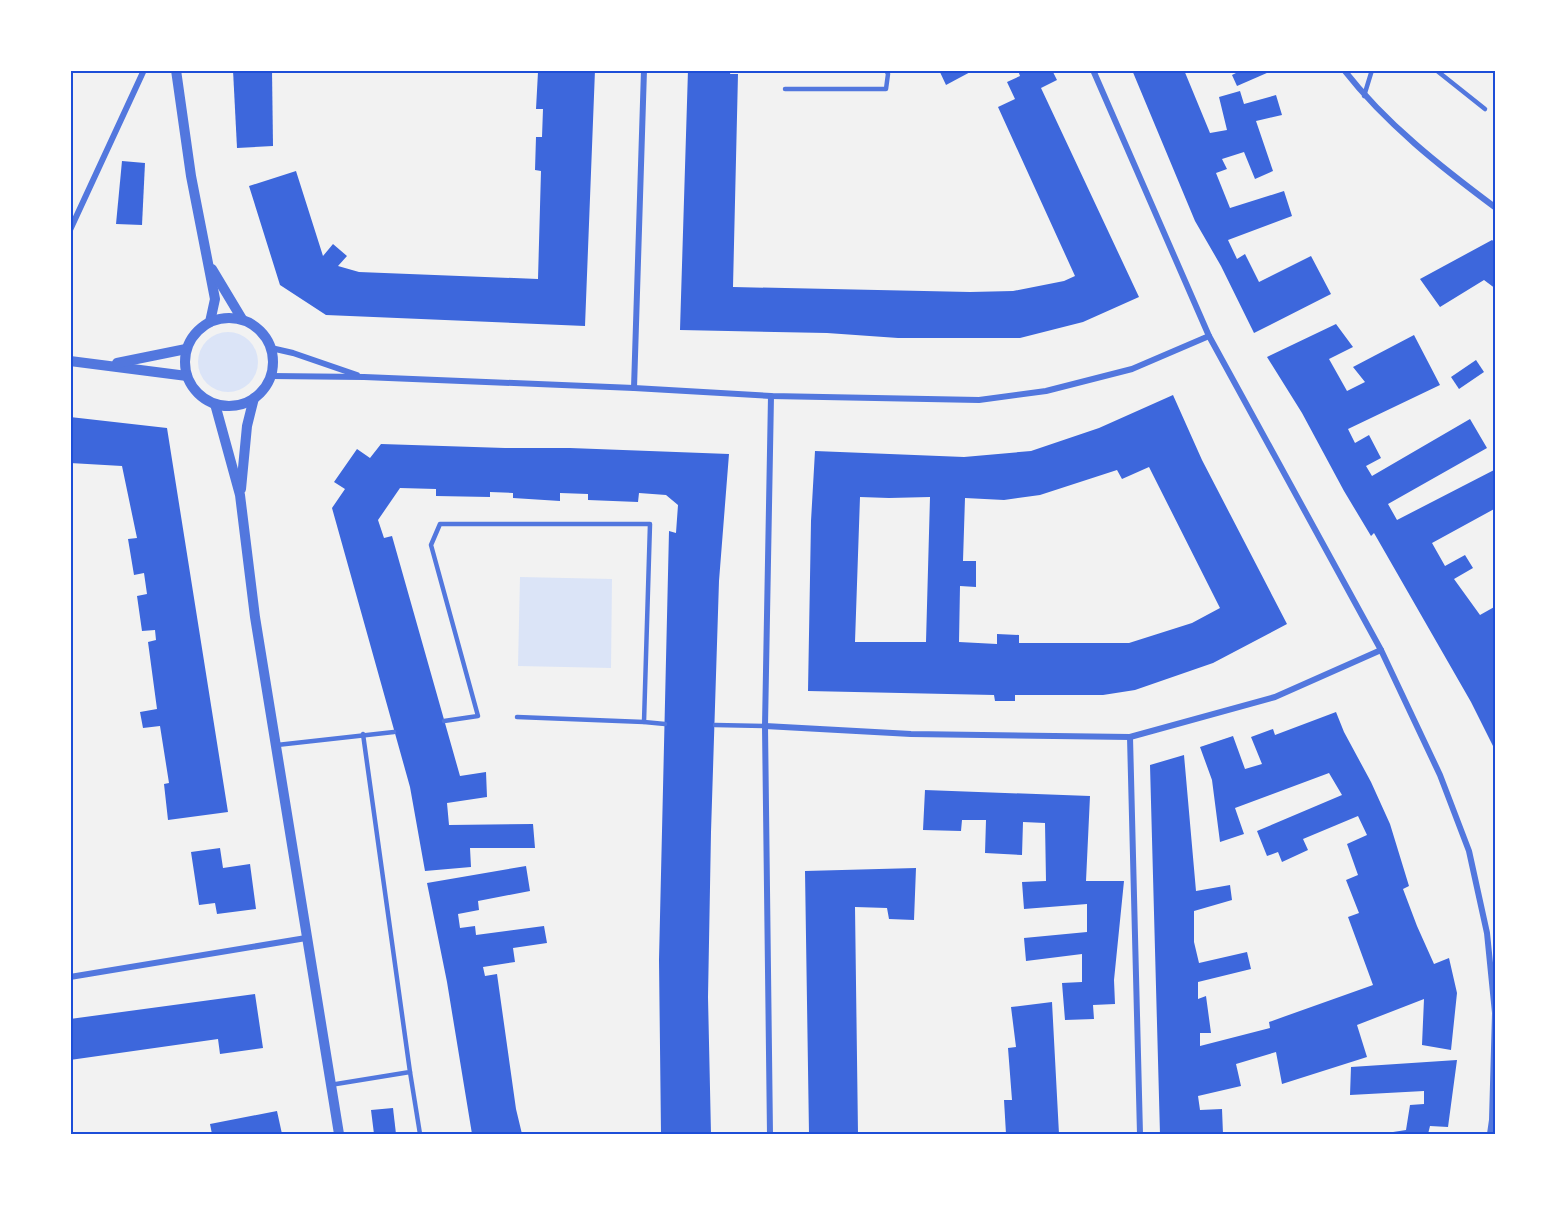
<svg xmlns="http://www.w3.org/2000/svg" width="1566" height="1205" viewBox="0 0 1566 1205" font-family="Georgia,serif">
<rect width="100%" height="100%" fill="#f2f2f2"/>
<g fill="#dbe4f7">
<circle cx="228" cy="362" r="30"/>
<path d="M 520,577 L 612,579 L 611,668 L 518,666 Z"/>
</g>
<g fill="#3d67dc" fill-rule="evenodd">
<path d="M 233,70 L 272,70 L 273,146 L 237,148 Z"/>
<path d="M 543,70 L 595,70 L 585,326 L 326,315 L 280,285 L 249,186 L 296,171 L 323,256 L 333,244 L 347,256 L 338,266 L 359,272 L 538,279 L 541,171 L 535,170 L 536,137 L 542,137 L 543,109 L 536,109 L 538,72 L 543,72 Z"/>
<path d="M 688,70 L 731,70 L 730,74 L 738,74 L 733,287 L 970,292 L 1013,291 L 1064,281 L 1075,276 L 998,107 L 1015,99 L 1007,82 L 1020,76 L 1018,70 L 1052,70 L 1057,80 L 1041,88 L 1139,297 L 1083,322 L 1020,338 L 898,338 L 827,333 L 680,330 Z"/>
<path d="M 939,70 L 974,70 L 946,85 Z"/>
<path d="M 1132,70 L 1184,70 L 1210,133 L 1227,130 L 1219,97 L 1240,91 L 1244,104 L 1276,95 L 1282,115 L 1256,121 L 1273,171 L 1255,179 L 1244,152 L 1222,159 L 1227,169 L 1216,173 L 1230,208 L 1284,191 L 1292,216 L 1228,240 L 1237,259 L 1245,254 L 1259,282 L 1311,256 L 1331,294 L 1254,333 L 1221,266 L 1195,221 Z"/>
<path d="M 1242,70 L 1274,70 L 1237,86 L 1232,75 Z"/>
<path d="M 122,161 L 145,163 L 142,225 L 116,224 Z"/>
<path d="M 1492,240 L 1496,243 L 1496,289 L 1484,280 L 1440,307 L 1420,279 Z"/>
<path d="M 1336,324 L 1353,347 L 1329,359 L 1347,391 L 1365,382 L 1353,367 L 1414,335 L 1440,385 L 1348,429 L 1355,443 L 1369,435 L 1381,458 L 1366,466 L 1372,476 L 1470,419 L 1487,448 L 1388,504 L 1397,520 L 1496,469 L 1496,508 L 1432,543 L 1445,566 L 1465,555 L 1473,568 L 1454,579 L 1480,615 L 1496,606 L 1496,752 L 1471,702 L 1374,533 L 1371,536 L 1344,491 L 1302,413 L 1267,357 Z"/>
<path d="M 1476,360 L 1484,372 L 1459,389 L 1451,377 Z"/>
<path d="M 1173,395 L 1202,460 L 1287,624 L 1213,663 L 1135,690 L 1103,695 L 1015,695 L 1015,701 L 995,701 L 994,695 L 808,691 L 811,521 L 815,451 L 964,457 L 1031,451 L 1099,428 ZM 1149,467 L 1220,608 L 1192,623 L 1129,643 L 1019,643 L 1019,635 L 997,634 L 997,644 L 959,642 L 960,586 L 976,587 L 976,561 L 963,561 L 965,498 L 1004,500 L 1040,495 L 1117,470 L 1122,479 ZM 860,497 L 889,498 L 930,497 L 926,642 L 855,642 Z"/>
<path d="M 70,417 L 167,428 L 228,812 L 168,820 L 164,784 L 169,783 L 160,726 L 143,728 L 140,712 L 157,709 L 148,642 L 156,640 L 155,630 L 142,631 L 137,596 L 147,594 L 144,573 L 134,575 L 128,539 L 137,538 L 122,466 L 70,463 Z"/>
<path d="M 381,444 L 505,448 L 570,448 L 729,454 L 719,581 L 711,832 L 708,997 L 711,1134 L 661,1134 L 659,960 L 669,531 L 676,533 L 678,505 L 666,495 L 639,493 L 638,502 L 588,500 L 588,494 L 560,493 L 560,501 L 513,498 L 513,493 L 490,492 L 490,497 L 436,496 L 436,489 L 400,488 L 378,520 L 384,538 L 392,536 L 460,776 L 486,772 L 487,797 L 447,803 L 449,825 L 533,824 L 535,848 L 470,848 L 471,867 L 425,871 L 410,787 L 332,508 L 345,489 L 334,482 L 357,449 L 370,458 Z"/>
<path d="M 1336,712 L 1344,732 L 1371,782 L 1390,824 L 1409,886 L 1403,889 L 1417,926 L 1434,964 L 1449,958 L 1457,993 L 1451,1050 L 1422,1045 L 1424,999 L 1357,1025 L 1367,1057 L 1282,1084 L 1276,1052 L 1236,1064 L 1241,1086 L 1198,1096 L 1200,1110 L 1222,1109 L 1223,1134 L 1160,1134 L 1150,765 L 1184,755 L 1196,891 L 1230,885 L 1232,900 L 1194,911 L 1194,942 L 1199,963 L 1247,952 L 1251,969 L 1198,982 L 1198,999 L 1206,996 L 1211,1033 L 1200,1033 L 1200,1046 L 1270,1028 L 1269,1022 L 1373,985 L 1348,917 L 1359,913 L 1346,880 L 1358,875 L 1347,844 L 1367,835 L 1358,816 L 1303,839 L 1308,850 L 1282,862 L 1278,852 L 1267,856 L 1257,831 L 1342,795 L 1329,773 L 1235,808 L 1244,834 L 1220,842 L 1212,780 L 1200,747 L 1233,736 L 1245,769 L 1262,764 L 1251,737 L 1273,729 L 1275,735 Z"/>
<path d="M 925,790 L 1090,796 L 1086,881 L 1124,881 L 1114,980 L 1115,1004 L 1093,1005 L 1094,1019 L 1065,1020 L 1062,983 L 1082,982 L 1082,954 L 1026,961 L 1024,938 L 1087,932 L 1087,904 L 1024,909 L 1022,882 L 1046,881 L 1045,823 L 1023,822 L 1022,855 L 985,853 L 986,820 L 962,820 L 961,831 L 923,830 Z"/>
<path d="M 220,848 L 223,868 L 250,864 L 256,909 L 217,914 L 215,903 L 199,905 L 191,852 Z"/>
<path d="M 526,866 L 530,891 L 478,901 L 479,910 L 458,914 L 460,928 L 475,926 L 476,935 L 544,926 L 547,943 L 513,948 L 515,962 L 483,967 L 485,976 L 497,974 L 516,1109 L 522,1134 L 472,1134 L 447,982 L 427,883 Z"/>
<path d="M 916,868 L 914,920 L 889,919 L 887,908 L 855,907 L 858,1134 L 809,1134 L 805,871 Z"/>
<path d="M 255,994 L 263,1048 L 220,1054 L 218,1039 L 70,1060 L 70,1019 Z"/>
<path d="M 1052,1002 L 1059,1134 L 1006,1134 L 1004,1100 L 1012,1100 L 1008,1048 L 1016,1047 L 1011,1007 Z"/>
<path d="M 1457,1060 L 1448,1127 L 1430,1126 L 1428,1134 L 1380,1134 L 1406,1130 L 1410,1105 L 1424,1104 L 1424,1091 L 1350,1095 L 1351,1067 Z"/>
<path d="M 393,1108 L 396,1134 L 374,1134 L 371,1110 Z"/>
<path d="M 277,1111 L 282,1134 L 212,1134 L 210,1124 Z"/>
</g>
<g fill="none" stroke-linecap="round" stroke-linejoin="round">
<g stroke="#5277de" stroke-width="4.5">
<path d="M 1436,70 L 1485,109"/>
<path d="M 785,89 L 886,89 L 888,74 L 886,70"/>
<path d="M 1364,96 L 1372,70"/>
<path d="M 517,717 L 644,722"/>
<path d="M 444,721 L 478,716 L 431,545 L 440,524 L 650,524 L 644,722 L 665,724"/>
<path d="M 715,725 L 765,726"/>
<path d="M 277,745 L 394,732"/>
<path d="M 410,1072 L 420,1134"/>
<path d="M 330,1085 L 410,1072 L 363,734"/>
</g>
<g stroke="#5277de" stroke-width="6">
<path d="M 1093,70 L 1209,336 L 1381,650 L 1440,775 L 1469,851 L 1487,933 L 1495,1013 L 1492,1120 L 1490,1134"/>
<path d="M 1344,70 C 1386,124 1441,167 1496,208"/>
<path d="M 70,230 L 144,70"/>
<path d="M 271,348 L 293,353 L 357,375"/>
<path d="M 271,376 L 364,377 L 634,388 L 771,396 L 979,400 L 1046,391 L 1132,369 L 1209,336"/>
<path d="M 634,388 L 644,70"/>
<path d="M 765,726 L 911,734 L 1130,737 L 1275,697 L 1381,650"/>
<path d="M 1130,737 L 1140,1134"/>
<path d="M 70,977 L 306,938"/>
<path d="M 770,1134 L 765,726 L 771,396"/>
</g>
<g stroke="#5277de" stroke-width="10">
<path d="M 176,70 L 191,176 L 215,299 L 210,322"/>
<path d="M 212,269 L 242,319"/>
<circle cx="229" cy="362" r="44"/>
<path d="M 70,361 L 187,376"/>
<path d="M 117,363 L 186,349"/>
<path d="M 215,404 L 240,495 L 255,617 L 339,1134"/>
<path d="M 241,489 L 247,426 L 254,398"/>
</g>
</g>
<rect width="1566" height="1205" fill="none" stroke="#ffffff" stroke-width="144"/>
<rect x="72" y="72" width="1422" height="1061" fill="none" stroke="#1d4ed8" stroke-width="2"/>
</svg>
